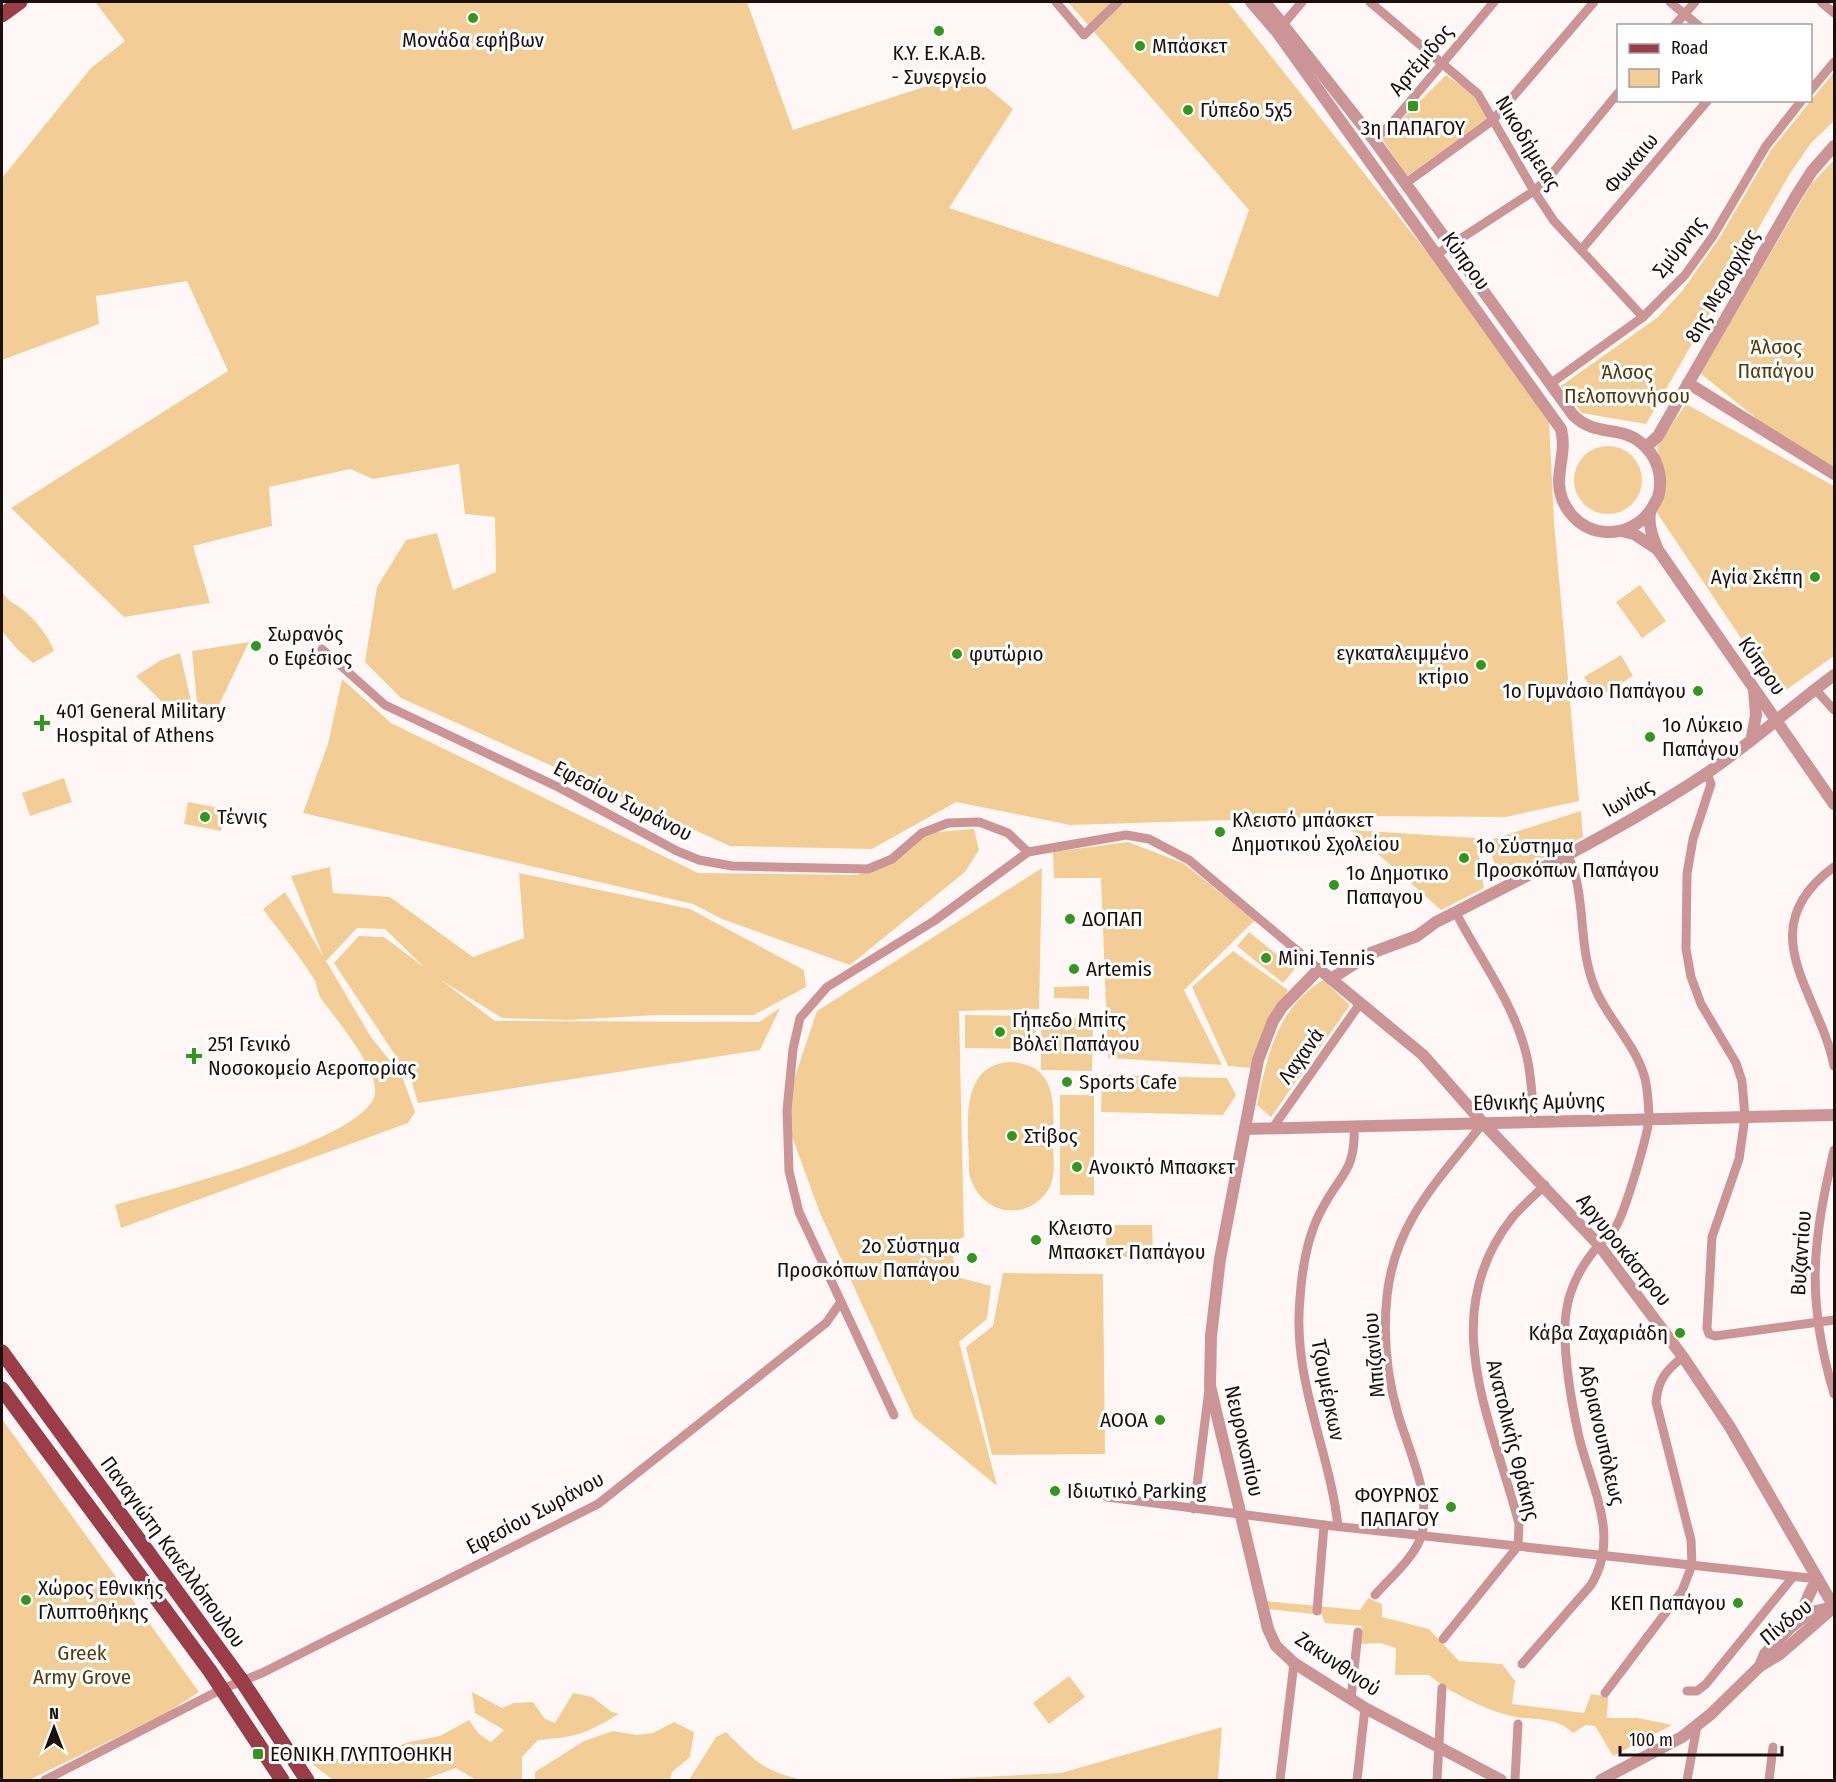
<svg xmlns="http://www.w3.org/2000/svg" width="1836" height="1782" viewBox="0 0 1836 1782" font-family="'Fira Sans Condensed',sans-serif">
<rect width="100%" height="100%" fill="#fff7f5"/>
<g fill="#f2ce96">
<path d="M 95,2 L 747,2 L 793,130 L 969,72 L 1013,109 L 949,208 L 1218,297 L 1249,210 L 1068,2 L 1228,2 L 1450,281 L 1549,419 L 1554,522 L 1579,801 L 1506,817 L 1357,816 L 1070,825 L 956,802 L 872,849 L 730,846 L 401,698 L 365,662 L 377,587 L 406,540 L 437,533 L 453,590 L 496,572 L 495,517 L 465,514 L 459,464 L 373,479 L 350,469 L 269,487 L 272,526 L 193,546 L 210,603 L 124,617 L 11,508 L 228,371 L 187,281 L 96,296 L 99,324 L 2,360 L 2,178 L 91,68 L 125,41 Z"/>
<path d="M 1834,72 L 1834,121 L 1811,143 L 1789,175 L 1646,424 L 1582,413 L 1561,386 L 1658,317 L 1683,290 L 1720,237 L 1771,150 Z"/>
<path d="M 1446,75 L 1472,93 L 1489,118 L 1407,176 L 1382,139 Z"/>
<path d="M 1834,160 L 1834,468 L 1773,432 L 1700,373 L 1811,184 Z"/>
<path d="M 1686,404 L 1834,486 L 1834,656 L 1779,695 L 1655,510 L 1663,482 L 1657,446 Z"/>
<circle cx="1608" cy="480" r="34"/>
<path d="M 1640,585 L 1666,621 L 1642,638 L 1616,602 Z"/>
<path d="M 2,591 C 7,601 14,603 22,609 C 33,617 51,639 54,651 L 33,663 L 17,649 L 2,631 Z"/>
<path d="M 249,642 L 218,707 L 197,703 L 192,651 Z"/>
<path d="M 180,653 L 192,705 L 173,713 L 136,676 L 161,660 Z"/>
<path d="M 1621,655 L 1633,676 L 1597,698 L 1584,677 Z"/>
<path d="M 342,679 L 391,723 L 698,873 L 857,875 L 892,859 L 922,833 L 974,829 L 979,850 L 965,872 L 850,965 L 722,919 L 693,904 L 303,813 L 328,744 Z"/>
<path d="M 64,778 L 72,802 L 30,816 L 22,793 Z"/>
<path d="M 188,802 L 225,809 L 221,831 L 184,824 Z"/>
<path d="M 1581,811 L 1583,837 L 1500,880 L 1487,841 Z"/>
<path d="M 1351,830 L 1476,838 L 1484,888 L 1441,910 Z"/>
<path d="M 1128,842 L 1183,863 L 1255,920 L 1184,990 L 1222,1065 L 1108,1058 L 1101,878 L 1054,878 L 1053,852 Z"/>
<path d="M 330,867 L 333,893 L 390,897 L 473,957 L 524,938 L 519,873 L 690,909 L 804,970 L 806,987 L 754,1015 L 657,1015 L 569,1020 L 502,1018 L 441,980 L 495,1021 L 759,1022 L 780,1008 L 760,1050 L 418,1103 L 411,1079 L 334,963 L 359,936 L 384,937 L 424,967 L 385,929 L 357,928 L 326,961 L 371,1037 L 402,1076 L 415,1112 L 408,1123 L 121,1228 L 115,1205 C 160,1192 367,1140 375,1094 C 379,1070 336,1019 322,1000 C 317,994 318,985 314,979 C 299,955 280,932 263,909 L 285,892 L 323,956 L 291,876 Z"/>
<path d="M 1042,868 L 1039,1009 L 959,1011 L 964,1237 L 950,1243 L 957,1277 L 991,1286 L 987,1319 L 959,1342 L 997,1486 L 914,1418 L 820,1213 L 783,1112 L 817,1011 Z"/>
<path d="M 1249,932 L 1295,969 L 1283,983 L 1237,946 Z"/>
<path d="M 1233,951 L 1288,990 L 1251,1068 L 1228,1066 L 1192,987 Z"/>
<path d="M 1323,980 L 1350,1005 L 1271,1117 L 1257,1105 C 1268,1054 1276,1010 1323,980 Z"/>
<path d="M 1089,986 L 1089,999 L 1054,998 L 1054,987 Z"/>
<path d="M 965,1015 L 1036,1016 L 1036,1049 L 965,1048 Z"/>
<path d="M 1041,1018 L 1093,1018 L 1092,1071 L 1041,1070 Z"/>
<path d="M 1009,1062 C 1058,1063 1054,1105 1053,1141 C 1053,1157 1057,1176 1048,1190 C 1026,1224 978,1214 969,1173 C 970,1135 955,1066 1009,1062 Z"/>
<path d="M 1102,1075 L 1227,1078 L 1236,1095 L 1223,1115 L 1101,1112 Z"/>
<rect x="1060" y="1095" width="34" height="100"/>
<path d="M 1106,1225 L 1152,1225 L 1153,1257 L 1106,1257 Z"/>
<path d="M 1003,1273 L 1103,1274 L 1105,1454 L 992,1455 L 966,1347 L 993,1326 Z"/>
<path d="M 2,1419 L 199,1692 L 167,1713 L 29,1780 L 2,1780 Z"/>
<path d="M 1368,1598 L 1382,1604 L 1382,1617 L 1429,1629 L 1459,1661 L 1502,1664 L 1515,1681 L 1512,1704 L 1584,1713 L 1591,1694 L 1608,1697 L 1607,1718 L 1638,1718 L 1672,1725 L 1613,1756 L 1595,1726 L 1586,1725 L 1573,1733 C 1553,1714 1532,1722 1507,1715 C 1482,1708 1449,1692 1429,1675 L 1395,1675 L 1396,1648 L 1380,1643 L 1361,1644 L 1362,1626 L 1325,1623 L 1322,1615 L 1268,1609 L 1266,1601 L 1360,1610 Z"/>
<path d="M 1069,1676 L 1085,1697 L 1049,1724 L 1033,1703 Z"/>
<path d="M 472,1692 L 502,1708 L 514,1703 L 533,1702 L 545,1719 L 555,1723 L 573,1693 L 592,1697 L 612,1712 L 619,1714 C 585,1734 577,1737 538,1740 L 522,1757 L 522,1780 L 476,1780 L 456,1768 L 423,1780 L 333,1780 L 311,1763 L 319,1755 L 353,1762 L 409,1742 L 440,1736 L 469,1720 L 479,1734 L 491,1742 L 504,1730 L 475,1713 Z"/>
<path d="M 674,1722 L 694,1732 L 690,1757 L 672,1772 L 670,1780 L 535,1780 L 535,1772 L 584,1741 L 613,1731 L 637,1735 L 653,1733 Z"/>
<path d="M 1222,1727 L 1218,1780 L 921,1780 L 1061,1773 Z"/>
<path d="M 726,1732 C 754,1760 763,1771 803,1780 L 689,1780 L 716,1737 Z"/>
</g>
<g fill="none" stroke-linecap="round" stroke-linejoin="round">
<g stroke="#cb9597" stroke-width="9">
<path d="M 1056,2 L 1084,35 L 1118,2"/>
<path d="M 1370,2 L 1478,94 L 1534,191 L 1554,221 L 1643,317"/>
<path d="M 1670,2 L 1699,26"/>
<path d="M 1821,2 L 1834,13"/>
<path d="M 1674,26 L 1695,2"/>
<path d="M 1280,28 L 1302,2"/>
<path d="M 1810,91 L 1834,62"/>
<path d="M 1374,140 L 1392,123 L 1494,2"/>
<path d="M 1406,183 L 1493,120 L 1594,2"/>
<path d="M 1581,250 L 1708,100"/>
<path d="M 1437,254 L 1534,191 L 1550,176 L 1618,93"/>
<path d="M 1550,384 L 1643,317 L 1685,275 L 1713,236 L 1766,146 L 1802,100"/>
<path d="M 322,649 L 385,705 L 560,788 L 677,851 L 699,860 L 732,866 L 868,869 L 892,859 L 922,833 L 948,823 L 979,822 L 1008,833 L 1028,852"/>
<path d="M 1815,689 L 1834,710"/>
<path d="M 1707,773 L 1711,784 L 1693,839 L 1687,874 L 1686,949 L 1691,977 L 1701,1004 L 1736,1063 L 1742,1081 L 1745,1117 L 1739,1159 L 1712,1237 L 1707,1328 L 1709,1334 L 1715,1336 L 1834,1320"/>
<path d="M 1834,867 C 1748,930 1820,993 1834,1066"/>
<path d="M 1456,913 C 1480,959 1513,1002 1526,1053 C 1532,1076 1532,1099 1534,1122"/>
<path d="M 1272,1129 L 1359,1005"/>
<path d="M 1834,1150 C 1812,1244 1806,1299 1834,1394"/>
<path d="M 894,1415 L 799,1212 L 789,1171 L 787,1110 L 793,1049 L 800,1018 L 827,987 L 934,921 L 1028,852 L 1126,835 L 1149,839 L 1189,860 L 1319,969"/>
<path d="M 1107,1497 L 1324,1525 L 1818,1579"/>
<path d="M 1194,1509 L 1209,1389"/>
<path d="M 1338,1526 C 1329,1447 1292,1380 1300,1298 C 1302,1269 1308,1234 1322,1209 C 1340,1174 1356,1171 1354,1127"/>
<path d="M 1375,1595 C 1390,1578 1416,1556 1422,1534 C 1431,1493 1409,1452 1398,1414 C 1387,1377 1383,1335 1387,1296 C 1395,1221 1440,1179 1483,1123"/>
<path d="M 1317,1611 L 1324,1525"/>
<path d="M 1443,1639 L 1518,1546 L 1519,1524 C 1492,1419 1435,1316 1512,1218 C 1522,1206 1534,1196 1545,1185"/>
<path d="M 1522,1664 L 1591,1585 C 1621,1536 1591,1487 1579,1437 C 1571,1401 1564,1363 1565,1325 C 1566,1294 1579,1267 1600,1244 C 1605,1238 1611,1233 1615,1228 C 1624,1215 1650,1130 1649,1115 C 1648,1102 1648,1087 1644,1075 C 1633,1040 1603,1014 1592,980 C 1578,939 1586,892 1568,856"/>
<path d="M 1687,1691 L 1697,1691 L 1706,1684 L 1793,1577"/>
<path d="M 1605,1693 L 1682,1591 L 1692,1565 L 1691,1540 L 1656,1402 C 1658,1380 1666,1370 1683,1357"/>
<path d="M 1351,1699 L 1358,1632"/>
<path d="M 45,1780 L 222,1689 L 262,1673 L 598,1504 L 826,1323 L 840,1303"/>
<path d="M 1280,1780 L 1294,1663"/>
<path d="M 1357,1780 L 1365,1708"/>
<path d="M 1437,1780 L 1442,1688"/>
<path d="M 1515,1780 L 1518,1724"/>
<path d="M 1687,1780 L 1697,1726"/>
<path d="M 1769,1780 L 1773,1747"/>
</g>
<g stroke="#cb9597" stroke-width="12">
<path d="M 1251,2 L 1277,32 L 1561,429 C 1566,449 1559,464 1559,483 C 1560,509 1581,531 1606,532 C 1623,533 1640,525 1650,511"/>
<path d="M 1265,2 L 1374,140 L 1573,415 C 1595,437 1618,425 1640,442 C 1657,455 1664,477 1658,497 C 1656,502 1651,508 1650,513 C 1648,526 1653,538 1658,550 L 1834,804"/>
<path d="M 1688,383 L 1834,474"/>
<path d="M 1646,447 L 1658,436 L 1796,196 L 1812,171 L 1834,146"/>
<path d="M 1621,531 L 1634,534 L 1657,549"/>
<path d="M 1752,737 L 1756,715 L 1754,690"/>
<path d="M 1331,979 L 1371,953 L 1417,936 L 1436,922 C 1527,876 1619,831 1704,775 C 1749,745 1791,707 1834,675"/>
<path d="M 1245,1129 L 1834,1115"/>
<path d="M 1796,1620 C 1806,1607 1808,1592 1818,1579"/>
<path d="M 1760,1666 L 1780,1654 L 1834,1607"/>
<path d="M 1501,1780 L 1365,1708 L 1294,1663 L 1276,1646 L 1268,1629 L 1210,1386 L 1211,1336 L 1220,1259 L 1258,1060 L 1273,1021 L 1282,1007 L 1319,969 L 1423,1055 L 1483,1123 L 1599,1245 L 1683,1357 L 1730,1427 L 1834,1607"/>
<path d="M 1601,1780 L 1682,1737 L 1711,1714 L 1760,1666 L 1765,1654 L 1790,1628 L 1811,1612 L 1834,1607"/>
</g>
<g stroke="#9a3d49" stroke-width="15">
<path d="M 2,15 L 20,2"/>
<path d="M 2,1352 L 242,1681 L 307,1780"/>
<path d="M 2,1389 L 210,1671 L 282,1780"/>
</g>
</g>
<g fill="#31971e" stroke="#fff" stroke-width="2">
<circle cx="473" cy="18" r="6"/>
<circle cx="939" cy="31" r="6"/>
<circle cx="1140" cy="46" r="6"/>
<rect x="1407" y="100" width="12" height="12" rx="3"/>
<circle cx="1188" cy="110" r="6"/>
<circle cx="1815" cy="577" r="6"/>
<circle cx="256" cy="646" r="6"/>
<circle cx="957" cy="654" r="6"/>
<circle cx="1481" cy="665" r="6"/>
<circle cx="1698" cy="691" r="6"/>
<path d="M39 714h6v6h6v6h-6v6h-6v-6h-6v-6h6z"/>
<circle cx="1650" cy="737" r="6"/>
<circle cx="205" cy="817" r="6"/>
<circle cx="1220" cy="832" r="6"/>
<circle cx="1464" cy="858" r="6"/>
<circle cx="1334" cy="885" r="6"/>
<circle cx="1070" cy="919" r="6"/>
<circle cx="1266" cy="958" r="6"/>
<circle cx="1074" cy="969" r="6"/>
<circle cx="1000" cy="1032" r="6"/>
<path d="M191 1047h6v6h6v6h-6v6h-6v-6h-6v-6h6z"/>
<circle cx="1067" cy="1082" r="6"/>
<circle cx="1012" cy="1136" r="6"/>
<circle cx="1077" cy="1167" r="6"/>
<circle cx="1036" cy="1240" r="6"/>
<circle cx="972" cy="1258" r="6"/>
<circle cx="1680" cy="1333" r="6"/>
<circle cx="1160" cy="1420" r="6"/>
<circle cx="1055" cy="1491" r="6"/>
<circle cx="1451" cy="1507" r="6"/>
<circle cx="26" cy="1600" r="6"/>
<circle cx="1738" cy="1603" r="6"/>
<rect x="252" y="1748" width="12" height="12" rx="3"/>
</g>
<g text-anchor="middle" stroke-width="6" stroke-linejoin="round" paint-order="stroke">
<g font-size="21" fill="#1c100d" stroke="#fff" text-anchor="start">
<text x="473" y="47" text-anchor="middle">Μονάδα εφήβων</text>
<text x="1152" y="53">Μπάσκετ</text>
<text x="939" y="60" text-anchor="middle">Κ.Υ. Ε.Κ.Α.Β.<tspan x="939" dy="24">- Συνεργείο</tspan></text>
<text x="1200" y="117">Γύπεδο 5χ5</text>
<text x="1413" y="135" text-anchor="middle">3η ΠΑΠΑΓΟΥ</text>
<text x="1803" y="584" text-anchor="end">Αγία Σκέπη</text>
<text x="268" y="641">Σωρανός<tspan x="268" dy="24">ο Εφέσιος</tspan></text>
<text x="1469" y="660" text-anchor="end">εγκαταλειμμένο<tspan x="1469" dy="24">κτίριο</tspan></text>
<text x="969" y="661">φυτώριο</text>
<text x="1686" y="698" text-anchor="end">1ο Γυμνάσιο Παπάγου</text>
<text x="56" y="718">401 General Military<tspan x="56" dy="24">Hospital of Athens</tspan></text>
<text x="1662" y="732">1ο Λύκειο<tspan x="1662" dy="24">Παπάγου</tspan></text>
<text x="217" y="824">Τέννις</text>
<text x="1232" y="827">Κλειστό μπάσκετ<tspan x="1232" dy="24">Δημοτικού Σχολείου</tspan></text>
<text x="1476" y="853">1ο Σύστημα<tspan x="1476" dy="24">Προσκόπων Παπάγου</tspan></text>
<text x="1346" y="880">1ο Δημοτικο<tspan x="1346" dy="24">Παπαγου</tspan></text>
<text x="1082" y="926">ΔΟΠΑΠ</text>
<text x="1278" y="965">Mini Tennis</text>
<text x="1086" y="976">Artemis</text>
<text x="1012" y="1027">Γήπεδο Μπίτς<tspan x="1012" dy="24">Βόλεϊ Παπάγου</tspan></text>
<text x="208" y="1051">251 Γενικό<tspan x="208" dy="24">Νοσοκομείο Αεροπορίας</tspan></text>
<text x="1079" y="1089">Sports Cafe</text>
<text x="1024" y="1143">Στίβος</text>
<text x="1089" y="1174">Ανοικτό Μπασκετ</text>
<text x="1048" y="1235">Κλειστο<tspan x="1048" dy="24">Μπασκετ Παπάγου</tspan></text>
<text x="960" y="1253" text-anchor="end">2ο Σύστημα<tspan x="960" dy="24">Προσκόπων Παπάγου</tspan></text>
<text x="1668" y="1340" text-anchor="end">Κάβα Ζαχαριάδη</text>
<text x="1148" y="1427" text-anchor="end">AOOA</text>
<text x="1067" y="1498">Ιδιωτικό Parking</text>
<text x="1439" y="1502" text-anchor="end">ΦΟΥΡΝΟΣ<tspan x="1439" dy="24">ΠΑΠΑΓΟΥ</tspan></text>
<text x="38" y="1595">Χώρος Εθνικής<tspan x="38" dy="24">Γλυπτοθήκης</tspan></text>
<text x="1726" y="1610" text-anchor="end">ΚΕΠ Παπάγου</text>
<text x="270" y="1761">ΕΘΝΙΚΗ ΓΛΥΠΤΟΘΗΚΗ</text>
</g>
<g font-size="21" fill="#1c100d" stroke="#fff">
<text transform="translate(1421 60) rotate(-50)" y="7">Αρτέμιδος</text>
<text transform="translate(1528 143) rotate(59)" y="7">Νικοδήμειας</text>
<text transform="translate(1631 163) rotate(-50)" y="7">Φωκαιω</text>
<text transform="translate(1679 247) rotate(-52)" y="7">Σμύρνης</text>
<text transform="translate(1466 261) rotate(54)" y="7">Κύπρου</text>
<text transform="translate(1722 286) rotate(-60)" y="7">8ης Μεραρχίας</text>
<text transform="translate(1762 666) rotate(55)" y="7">Κύπρου</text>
<text transform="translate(1628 798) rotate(-30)" y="7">Ιωνίας</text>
<text transform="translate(623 801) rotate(27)" y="7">Εφεσίου Σωράνου</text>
<text transform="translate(1301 1056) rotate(-55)" y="7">Λαχανά</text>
<text transform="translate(1539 1102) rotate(-1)" y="7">Εθνικής Αμύνης</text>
<text transform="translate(1624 1250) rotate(51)" y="7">Αργυροκάστρου</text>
<text transform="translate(1801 1253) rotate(-86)" y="7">Βυζαντίου</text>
<text transform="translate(1374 1355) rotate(-95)" y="7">Μπιζανίου</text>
<text transform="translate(1328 1390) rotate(79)" y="7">Τζουμέρκων</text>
<text transform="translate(1602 1435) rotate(77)" y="7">Αδριανουπόλεως</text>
<text transform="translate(1513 1440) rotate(76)" y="7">Ανατολικής Θράκης</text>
<text transform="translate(1244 1441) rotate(77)" y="7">Νευροκοπίου</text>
<text transform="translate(535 1513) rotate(-28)" y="7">Εφεσίου Σωράνου</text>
<text transform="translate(173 1552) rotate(54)" y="7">Παναγιώτη Κανελλόπουλου</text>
<text transform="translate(1786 1622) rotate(-39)" y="7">Πίνδου</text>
<text transform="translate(1338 1664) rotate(34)" y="7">Ζακυνθινού</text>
</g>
<g font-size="21" fill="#543b0d" stroke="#fff">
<text x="1776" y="354">Άλσος<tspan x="1776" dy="24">Παπάγου</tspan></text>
<text x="1627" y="379">Άλσος<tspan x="1627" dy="24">Πελοποννήσου</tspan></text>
<text x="82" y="1660">Greek<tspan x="82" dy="24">Army Grove</tspan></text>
</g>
</g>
<rect width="1836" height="1782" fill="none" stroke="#1c100d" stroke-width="6"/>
<rect x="1617" y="24" width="195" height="78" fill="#ffffff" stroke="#a49f9e" stroke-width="1.5"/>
<rect x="1629" y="44" width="30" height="9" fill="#9a3d49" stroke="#a49f9e" stroke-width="1.5"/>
<text x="1671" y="54" font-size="18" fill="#1c100d">Road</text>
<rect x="1629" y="69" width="30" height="18" fill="#f2ce96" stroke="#a49f9e" stroke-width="1.5"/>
<text x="1671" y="84" font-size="18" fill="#1c100d">Park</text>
<g transform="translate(54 1728)" stroke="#ffffff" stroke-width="4.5" paint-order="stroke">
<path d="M0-4.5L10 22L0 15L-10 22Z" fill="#1c100d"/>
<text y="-9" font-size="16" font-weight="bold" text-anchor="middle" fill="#1c100d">N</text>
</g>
<path d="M1620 1746v9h162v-9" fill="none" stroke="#1c100d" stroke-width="3"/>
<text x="1629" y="1746" font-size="18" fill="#1c100d" stroke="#ffffff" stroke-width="4.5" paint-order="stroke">100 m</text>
</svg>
